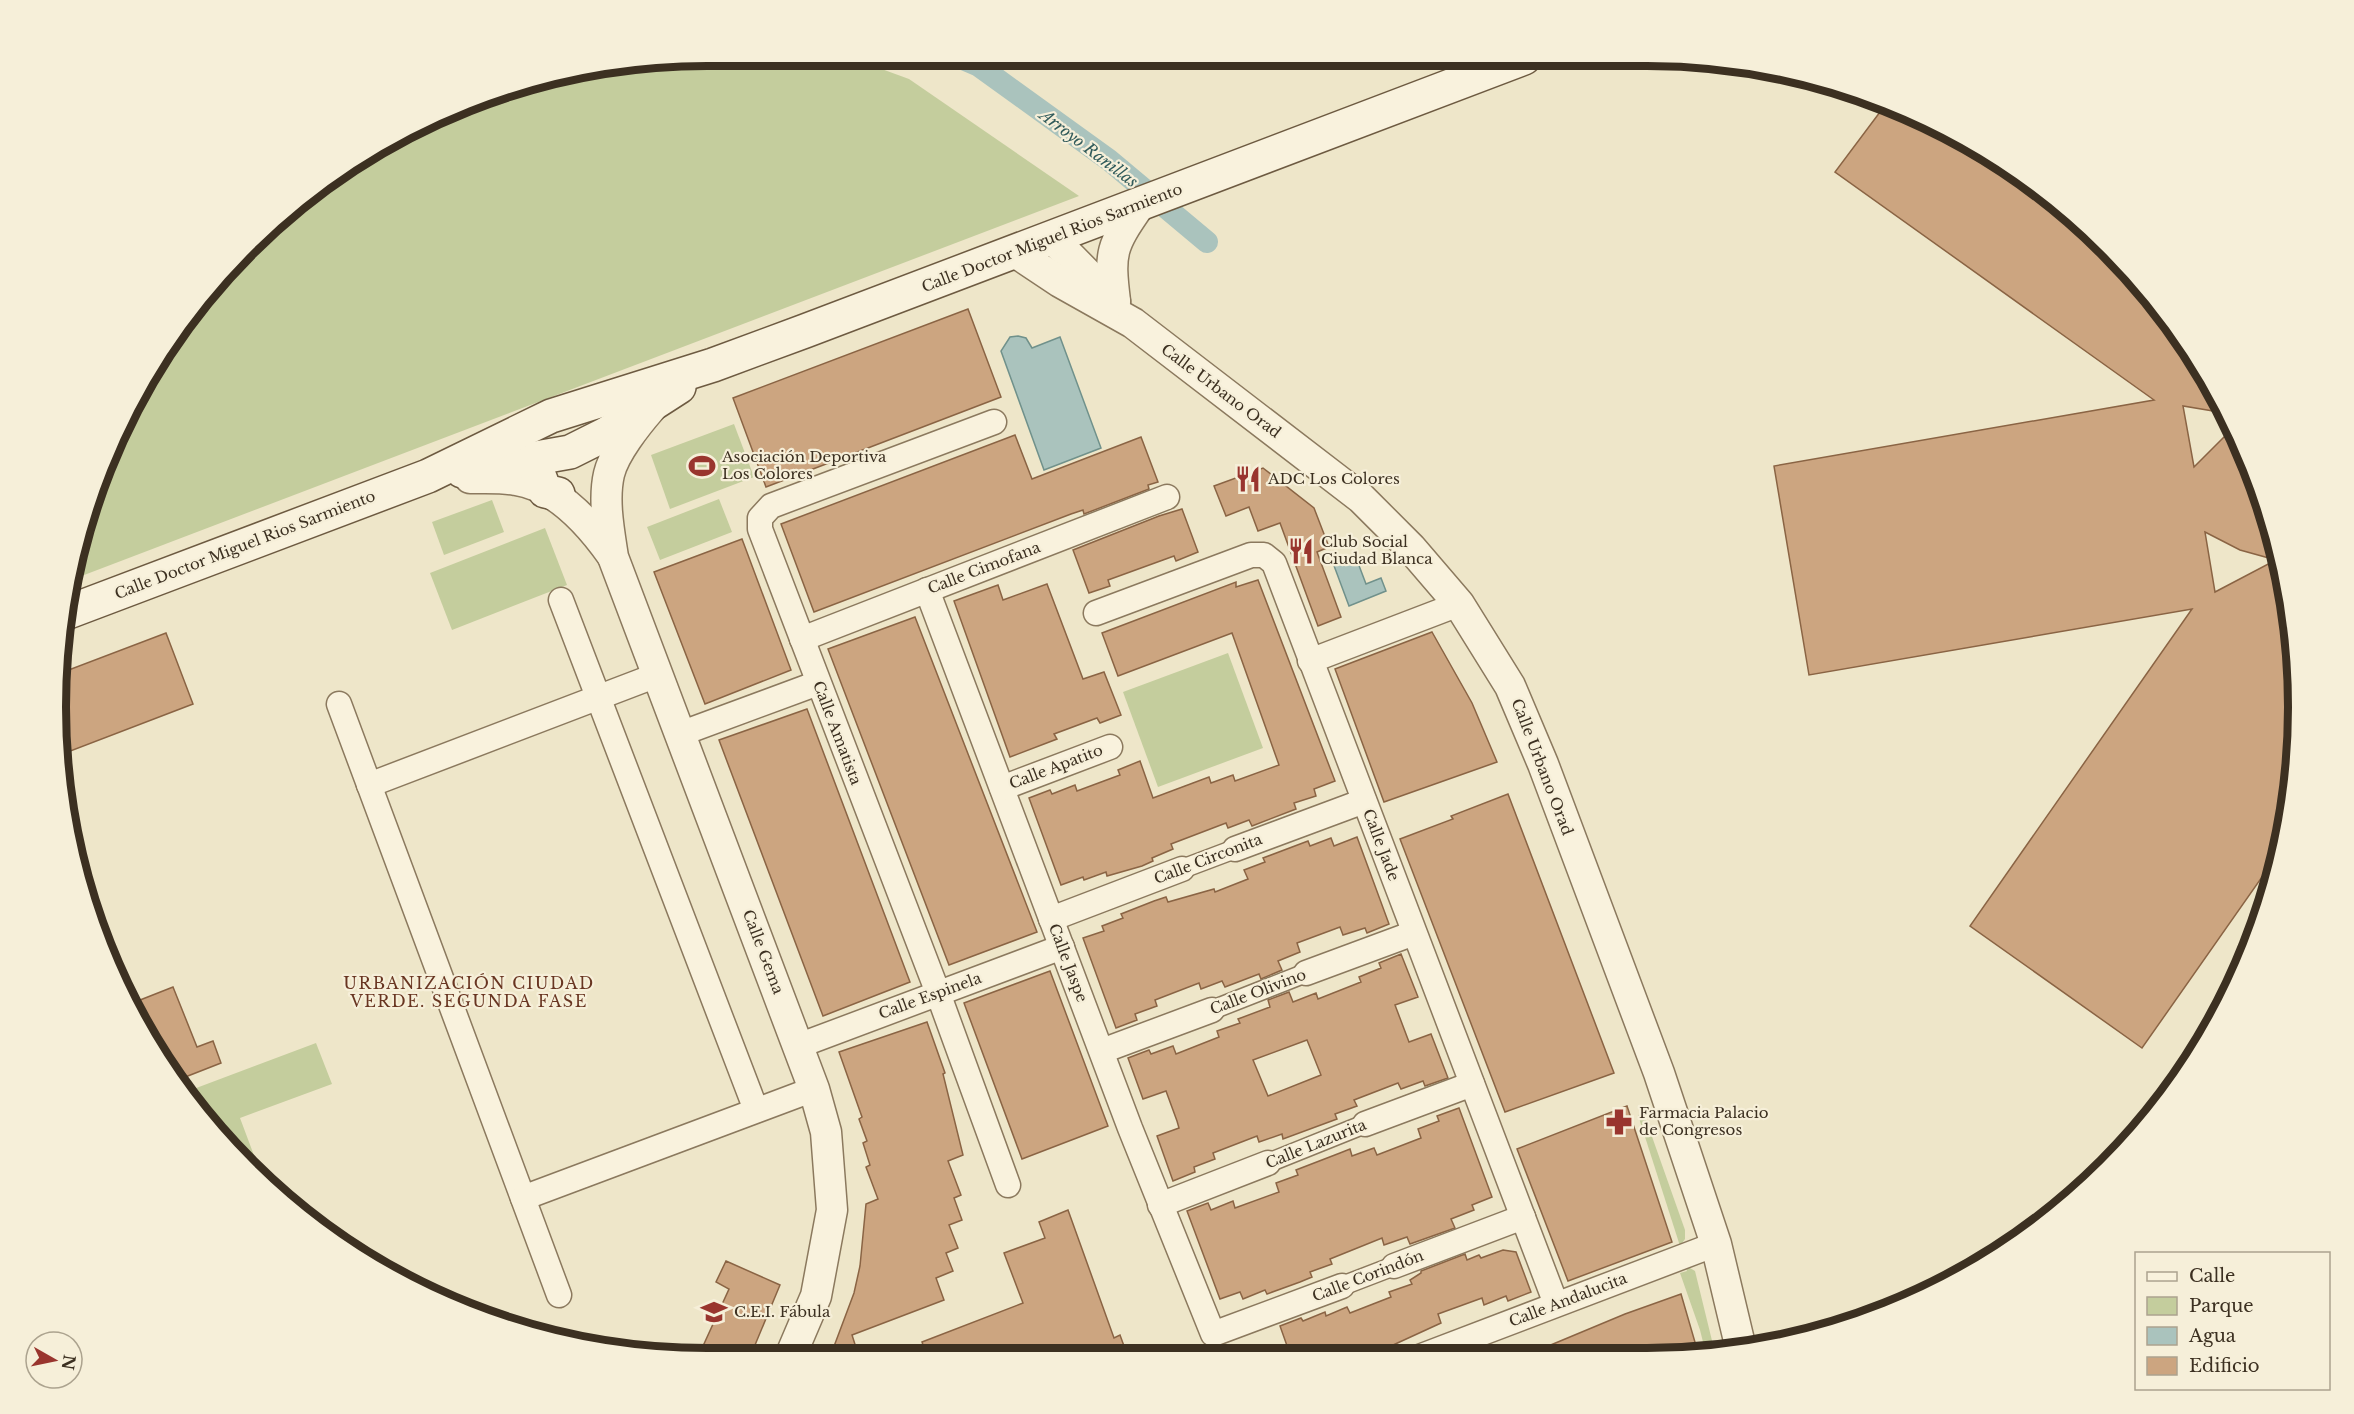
<svg xmlns="http://www.w3.org/2000/svg" width="2354" height="1414" viewBox="0 0 2354 1414" font-family="'Libre Baskerville',serif">
<rect width="100%" height="100%" fill="#eee6c9"/>
<g fill="#c4cd9d">
<path d="M 857,60 L 909,79 L 1079,196 L 71,580 L 90,498 L 165,345 L 246,247 L 311,190 L 419,123 L 498,90 L 622,61 Z"/>
<path d="M 734,424 L 754,477 L 670,509 L 651,455 Z"/>
<path d="M 719,499 L 732,532 L 660,560 L 647,527 Z"/>
<path d="M 492,500 L 504,532 L 444,555 L 432,522 Z"/>
<path d="M 545,528 L 567,585 L 452,630 L 430,573 Z"/>
<path d="M 1228,653 L 1263,748 L 1158,787 L 1123,692 Z"/>
<path d="M 316,1043 L 332,1084 L 240,1118 L 264,1182 L 247,1168 L 183,1093 Z"/>
<path d="M 1644,1114 L 1685,1230 L 1685,1239 L 1680,1246 L 1638,1115 Z"/>
<path d="M 1685,1265 L 1695,1271 L 1715,1353 L 1706,1354 L 1700,1330 L 1680,1273 L 1687,1271 Z"/>
</g>
<g fill="#aac3bd" stroke="#70918b" stroke-width="1.5">
<path d="M 1018,336 L 1026,338 L 1032,348 L 1060,337 L 1101,448 L 1044,470 L 1001,351 L 1010,337 Z"/>
<path d="M 1355,555 L 1366,584 L 1381,578 L 1386,591 L 1349,606 L 1333,563 Z"/>
</g>
<g fill="none" stroke-linecap="round" stroke-linejoin="round">
<path stroke="#aac3bd" stroke-width="22" d="M 965,60 L 979,66 L 1109,160 L 1207,242"/>
</g>
<g fill="#cca580" stroke="#8a6444" stroke-width="1.5" fill-rule="evenodd">
<path d="M 1886,104 L 2009,165 L 2108,247 L 2189,345 L 2225,413 L 2183,406 L 2194,467 L 2233,428 L 2249,458 L 2286,580 L 2298,707 L 2286,834 L 2281,850 L 2142,1048 L 1970,926 L 2192,609 L 1809,675 L 1774,466 L 2154,400 L 1835,172 ZM 2205,532 L 2240,550 L 2276,560 L 2215,592 Z"/>
<path d="M 968,309 L 1001,397 L 766,487 L 733,398 Z"/>
<path d="M 1015,435 L 1032,479 L 1141,437 L 1158,482 L 1148,485 L 1149,489 L 1084,514 L 1083,510 L 1071,514 L 814,612 L 781,524 Z"/>
<path d="M 1263,468 L 1314,508 L 1329,547 L 1317,552 L 1341,617 L 1318,626 L 1280,523 L 1258,531 L 1249,507 L 1226,516 L 1214,486 Z"/>
<path d="M 1182,509 L 1198,552 L 1176,561 L 1174,556 L 1108,580 L 1110,586 L 1089,593 L 1073,550 L 1159,516 Z"/>
<path d="M 742,539 L 791,670 L 705,704 L 654,572 Z"/>
<path d="M 1258,580 L 1335,781 L 1314,789 L 1316,796 L 1294,803 L 1296,809 L 1252,826 L 1249,820 L 1228,828 L 1226,823 L 1171,844 L 1173,849 L 1152,858 L 1153,861 L 1142,866 L 1107,876 L 1106,872 L 1084,880 L 1083,877 L 1061,885 L 1029,798 L 1050,790 L 1052,794 L 1075,785 L 1077,791 L 1120,775 L 1118,770 L 1140,761 L 1153,798 L 1209,777 L 1211,783 L 1233,775 L 1235,781 L 1279,765 L 1232,633 L 1118,676 L 1102,633 L 1236,582 L 1236,587 Z"/>
<path d="M 1047,584 L 1083,679 L 1104,672 L 1121,715 L 1100,723 L 1097,718 L 1054,734 L 1057,739 L 1010,757 L 954,601 L 998,585 L 1003,600 Z"/>
<path d="M 915,617 L 1037,932 L 949,965 L 828,649 Z"/>
<path d="M 1432,632 L 1472,703 L 1497,762 L 1384,802 L 1335,669 Z"/>
<path d="M 166,633 L 193,704 L 60,755 L 56,707 L 58,674 Z"/>
<path d="M 807,709 L 910,982 L 823,1016 L 719,740 Z"/>
<path d="M 1508,794 L 1614,1073 L 1505,1112 L 1400,839 L 1453,819 L 1451,816 Z"/>
<path d="M 1357,837 L 1389,924 L 1367,933 L 1365,928 L 1343,935 L 1340,927 L 1297,943 L 1300,952 L 1278,961 L 1282,970 L 1261,979 L 1259,974 L 1225,987 L 1222,981 L 1201,989 L 1199,983 L 1155,1000 L 1157,1006 L 1135,1014 L 1137,1020 L 1116,1028 L 1083,938 L 1104,931 L 1102,926 L 1123,918 L 1121,914 L 1154,901 L 1166,897 L 1168,902 L 1214,889 L 1215,892 L 1248,879 L 1244,870 L 1265,862 L 1263,858 L 1308,841 L 1310,846 L 1331,838 L 1334,846 Z"/>
<path d="M 1401,954 L 1418,997 L 1395,1005 L 1409,1042 L 1431,1034 L 1448,1078 L 1425,1086 L 1423,1081 L 1401,1089 L 1398,1083 L 1354,1100 L 1357,1106 L 1335,1114 L 1337,1119 L 1283,1139 L 1282,1134 L 1259,1142 L 1257,1136 L 1213,1153 L 1215,1159 L 1194,1167 L 1195,1172 L 1173,1181 L 1157,1136 L 1179,1128 L 1177,1121 L 1166,1091 L 1143,1099 L 1128,1058 L 1149,1050 L 1151,1054 L 1173,1046 L 1176,1054 L 1219,1037 L 1217,1031 L 1240,1023 L 1238,1019 L 1270,1007 L 1268,1000 L 1289,992 L 1293,1002 L 1316,993 L 1318,999 L 1361,982 L 1359,977 L 1381,968 L 1379,963 ZM 1307,1040 L 1321,1075 L 1268,1096 L 1253,1060 Z"/>
<path d="M 1050,971 L 1108,1126 L 1022,1159 L 964,1003 Z"/>
<path d="M 173,987 L 197,1047 L 213,1041 L 221,1063 L 175,1081 L 143,1032 L 130,1004 Z"/>
<path d="M 927,1022 L 945,1073 L 943,1074 L 963,1155 L 948,1161 L 961,1195 L 954,1198 L 962,1220 L 949,1225 L 958,1248 L 946,1253 L 953,1271 L 936,1278 L 944,1300 L 852,1335 L 859,1357 L 830,1357 L 854,1293 L 860,1266 L 866,1204 L 878,1199 L 866,1167 L 870,1165 L 863,1143 L 867,1141 L 859,1119 L 862,1117 L 839,1052 Z"/>
<path d="M 1627,1106 L 1672,1242 L 1568,1281 L 1517,1149 Z"/>
<path d="M 1459,1108 L 1492,1197 L 1472,1205 L 1474,1210 L 1451,1219 L 1455,1228 L 1410,1244 L 1407,1237 L 1384,1245 L 1382,1238 L 1330,1259 L 1332,1264 L 1310,1272 L 1312,1277 L 1300,1282 L 1267,1294 L 1265,1290 L 1243,1299 L 1240,1292 L 1220,1299 L 1187,1211 L 1208,1203 L 1211,1210 L 1233,1201 L 1235,1208 L 1279,1192 L 1276,1183 L 1298,1175 L 1296,1170 L 1340,1153 L 1350,1149 L 1352,1156 L 1374,1148 L 1377,1155 L 1421,1138 L 1418,1129 L 1439,1121 L 1437,1116 Z"/>
<path d="M 1068,1210 L 1114,1338 L 1120,1335 L 1128,1357 L 927,1357 L 922,1342 L 1023,1303 L 1004,1253 L 1045,1238 L 1039,1222 Z"/>
<path d="M 1503,1250 L 1516,1252 L 1531,1292 L 1508,1301 L 1506,1296 L 1484,1305 L 1482,1298 L 1438,1314 L 1441,1323 L 1367,1357 L 1364,1352 L 1350,1357 L 1291,1357 L 1280,1326 L 1301,1318 L 1303,1321 L 1325,1312 L 1326,1316 L 1347,1307 L 1350,1313 L 1391,1297 L 1389,1292 L 1412,1284 L 1410,1280 L 1421,1273 L 1421,1271 L 1465,1254 L 1467,1260 L 1479,1255 L 1481,1258 Z"/>
<path d="M 726,1261 L 780,1285 L 750,1357 L 698,1357 L 729,1289 L 716,1282 Z"/>
<path d="M 1681,1294 L 1699,1356 L 1522,1357 L 1625,1314 Z"/>
</g>
<g fill="none" stroke-linecap="round" stroke-linejoin="round">
<g stroke="#8b795e" stroke-width="21">
<g id="pedestrian">
<path d="M 1182,869 L 1235,849"/>
<path d="M 1212,1010 L 1306,973"/>
<path d="M 1268,1163 L 1365,1124"/>
<path d="M 1342,1286 L 1394,1266"/>
</g>
</g>
<g stroke="#8b795e" stroke-width="27">
<g id="minor">
<path d="M 994,422 L 771,506 L 760,518 L 760,529 L 938,993 L 1008,1185"/>
<path d="M 927,590 L 1130,1128 L 1213,1334 L 1342,1286"/>
<path d="M 561,600 L 756,1110"/>
<path d="M 1096,613 L 1251,555 L 1264,555 L 1274,563 L 1556,1304"/>
<path d="M 802,639 L 1167,497"/>
<path d="M 1310,661 L 1459,604"/>
<path d="M 339,704 L 559,1295"/>
<path d="M 680,734 L 818,683"/>
<path d="M 369,785 L 657,675"/>
<path d="M 1002,788 L 1110,747"/>
<path d="M 1235,849 L 1364,801"/>
<path d="M 1051,919 L 1182,869"/>
<path d="M 1306,973 L 1414,933"/>
<path d="M 798,1046 L 1062,947"/>
<path d="M 1102,1051 L 1212,1010"/>
<path d="M 1365,1124 L 1472,1084"/>
<path d="M 523,1198 L 814,1089"/>
<path d="M 1160,1205 L 1268,1163"/>
<path d="M 1394,1266 L 1523,1217"/>
<path d="M 1419,1357 L 1716,1244"/>
</g>
</g>
<g stroke="#8b795e" stroke-width="33">
<g id="tertiary">
<path d="M 1052,238 L 1115,302"/>
<path d="M 1015,252 L 1060,282 L 1133,323 L 1361,498 L 1411,548 L 1459,604 L 1510,686 L 1543,764 L 1659,1073 L 1716,1244 L 1741,1349"/>
<path d="M 1115,301 C 1109,253 1111,246 1139,206"/>
<path d="M 651,408 C 637,424 614,453 609,474 C 603,500 609,531 613,557 L 814,1089 L 826,1132 L 832,1210 L 816,1296 L 790,1357"/>
<path d="M 470,478 C 485,478 501,477 516,480 C 556,486 590,524 612,555"/>
</g>
</g>
<g stroke="#6d5a41" stroke-width="36">
<g id="secondary">
<path d="M 533,459 L 545,491 L 558,494"/>
<path d="M 462,471 L 570,452 L 606,434 L 679,387"/>
<path d="M 63,614 L 428,476 L 551,416 L 713,365 L 805,331 L 1524,58"/>
</g>
</g>
<use href="#pedestrian" stroke="#f9f2dd" stroke-width="18"/>
<use href="#minor" stroke="#f9f2dd" stroke-width="24"/>
<use href="#tertiary" stroke="#f9f2dd" stroke-width="30"/>
<use href="#secondary" stroke="#f9f2dd" stroke-width="33"/>
</g>
<defs>
<g id="stadium-bare" transform="scale(2.07)"><path d="M0-5a6.5 5 0 1 0 0 10a6.5 5 0 1 0 0-10ZM-3.5-1.8h7v3.6h-7Z" fill="#99352e" stroke="#f6efd9" stroke-width="2.5" paint-order="stroke"/></g>
<g id="restaurant-bare" transform="scale(2.07)"><path d="M-5-6h1v4h1v-4h1v4h1v-4h1v5L-1.5 .5V6h-2V.5L-5-1ZM5-6V6H3V1.5H1.5Q1.5-4 5-6Z" fill="#99352e" stroke="#f6efd9" stroke-width="2.5" paint-order="stroke"/></g>
<g id="pharmacy-bare" transform="scale(2.07)"><path d="M-2-6h4v4h4v4h-4v4h-4v-4h-4v-4h4Z" fill="#99352e" stroke="#f6efd9" stroke-width="2.5" paint-order="stroke"/></g>
<g id="school-bare" transform="scale(2.07)"><path d="M0-5L7-2L0 1L-7-2ZM-4 1L0 2.5L4 1V4Q0 6-4 4Z" fill="#99352e" stroke="#f6efd9" stroke-width="2.5" paint-order="stroke"/></g>
</defs>
<g fill-rule="evenodd">
<use href="#stadium-bare" x="702" y="466"/>
<use href="#restaurant-bare" x="1248" y="479"/>
<use href="#restaurant-bare" x="1301" y="551"/>
<use href="#pharmacy-bare" x="1619" y="1122"/>
<use href="#school-bare" x="714" y="1312"/>
</g>
<g text-anchor="middle" stroke-width="4.5" stroke-linejoin="round" paint-order="stroke">
<g font-size="15" fill="#3c3021" stroke="#f6efd9">
<text transform="translate(1052 238) rotate(-21)" y="5">Calle Doctor Miguel Rios Sarmiento</text>
<text transform="translate(1221 391) rotate(37)" y="5">Calle Urbano Orad</text>
<text transform="translate(245 545) rotate(-21)" y="5">Calle Doctor Miguel Rios Sarmiento</text>
<text transform="translate(984 568) rotate(-21)" y="5">Calle Cimofana</text>
<text transform="translate(837 733) rotate(69)" y="5">Calle Amatista</text>
<text transform="translate(1056 767) rotate(-21)" y="5">Calle Apatito</text>
<text transform="translate(1542 767) rotate(69)" y="5">Calle Urbano Orad</text>
<text transform="translate(1381 845) rotate(69)" y="5">Calle Jade</text>
<text transform="translate(1208 859) rotate(-21)" y="5">Calle Circonita</text>
<text transform="translate(763 952) rotate(69)" y="5">Calle Gema</text>
<text transform="translate(1068 963) rotate(69)" y="5">Calle Jaspe</text>
<text transform="translate(1258 992) rotate(-21)" y="5">Calle Olivino</text>
<text transform="translate(930 996) rotate(-20)" y="5">Calle Espinela</text>
<text transform="translate(1316 1144) rotate(-22)" y="5">Calle Lazurita</text>
<text transform="translate(1368 1276) rotate(-21)" y="5">Calle Corindón</text>
<text transform="translate(1568 1300) rotate(-21)" y="5">Calle Andalucita</text>
</g>
<g font-size="15" fill="#3c3021" stroke="#f6efd9" text-anchor="start">
<text x="722" y="462">Asociación Deportiva<tspan x="722" dy="17">Los Colores</tspan></text>
<text x="1268" y="484">ADC Los Colores</text>
<text x="1321" y="547">Club Social<tspan x="1321" dy="17">Ciudad Blanca</tspan></text>
<text x="1639" y="1118">Farmacia Palacio<tspan x="1639" dy="17">de Congresos</tspan></text>
<text x="734" y="1317">C.E.I. Fábula</text>
</g>
<g font-size="16" font-style="italic" fill="#315b5b" stroke="#f6efd9">
<text transform="translate(1089 148) rotate(37)" y="6">Arroyo Ranillas</text>
</g>
<g font-size="16" letter-spacing="1.5" fill="#683521" stroke="#f6efd9">
<text x="469" y="989">URBANIZACIÓN CIUDAD<tspan x="469" dy="18">VERDE. SEGUNDA FASE</tspan></text>
</g>
</g>
<path d="M0 0H2354V1414H0ZM707 66H1647A641 641 0 0 1 2288 707V707A641 641 0 0 1 1647 1348H707A641 641 0 0 1 66 707V707A641 641 0 0 1 707 66Z" fill="#f6efd9" fill-rule="evenodd"/>
<path fill="none" stroke="#3c3021" stroke-width="8" d="M707 66H1647A641 641 0 0 1 2288 707V707A641 641 0 0 1 1647 1348H707A641 641 0 0 1 66 707V707A641 641 0 0 1 707 66Z"/>
<rect x="2135" y="1252" width="195" height="138" fill="#f6efd9" stroke="#aca38f" stroke-width="1.5"/>
<rect x="2147" y="1272" width="30" height="9" fill="#f9f2dd" stroke="#aca38f" stroke-width="1.5"/>
<text x="2189" y="1282" font-size="18" fill="#3c3021">Calle</text>
<rect x="2147" y="1297" width="30" height="18" fill="#c4cd9d" stroke="#aca38f" stroke-width="1.5"/>
<text x="2189" y="1312" font-size="18" fill="#3c3021">Parque</text>
<rect x="2147" y="1327" width="30" height="18" fill="#aac3bd" stroke="#aca38f" stroke-width="1.5"/>
<text x="2189" y="1342" font-size="18" fill="#3c3021">Agua</text>
<rect x="2147" y="1357" width="30" height="18" fill="#cca580" stroke="#aca38f" stroke-width="1.5"/>
<text x="2189" y="1372" font-size="18" fill="#3c3021">Edificio</text>
<g transform="translate(54 1360) rotate(99)"><circle r="28" fill="#f6efd9" stroke="#aca38f" stroke-width="1.5"/>
<path d="M0-4.5L10 22L0 15L-10 22Z" fill="#99352e"/>
<text y="-9" font-size="16" font-weight="bold" text-anchor="middle" fill="#3c3021">N</text>
</g>
</svg>
